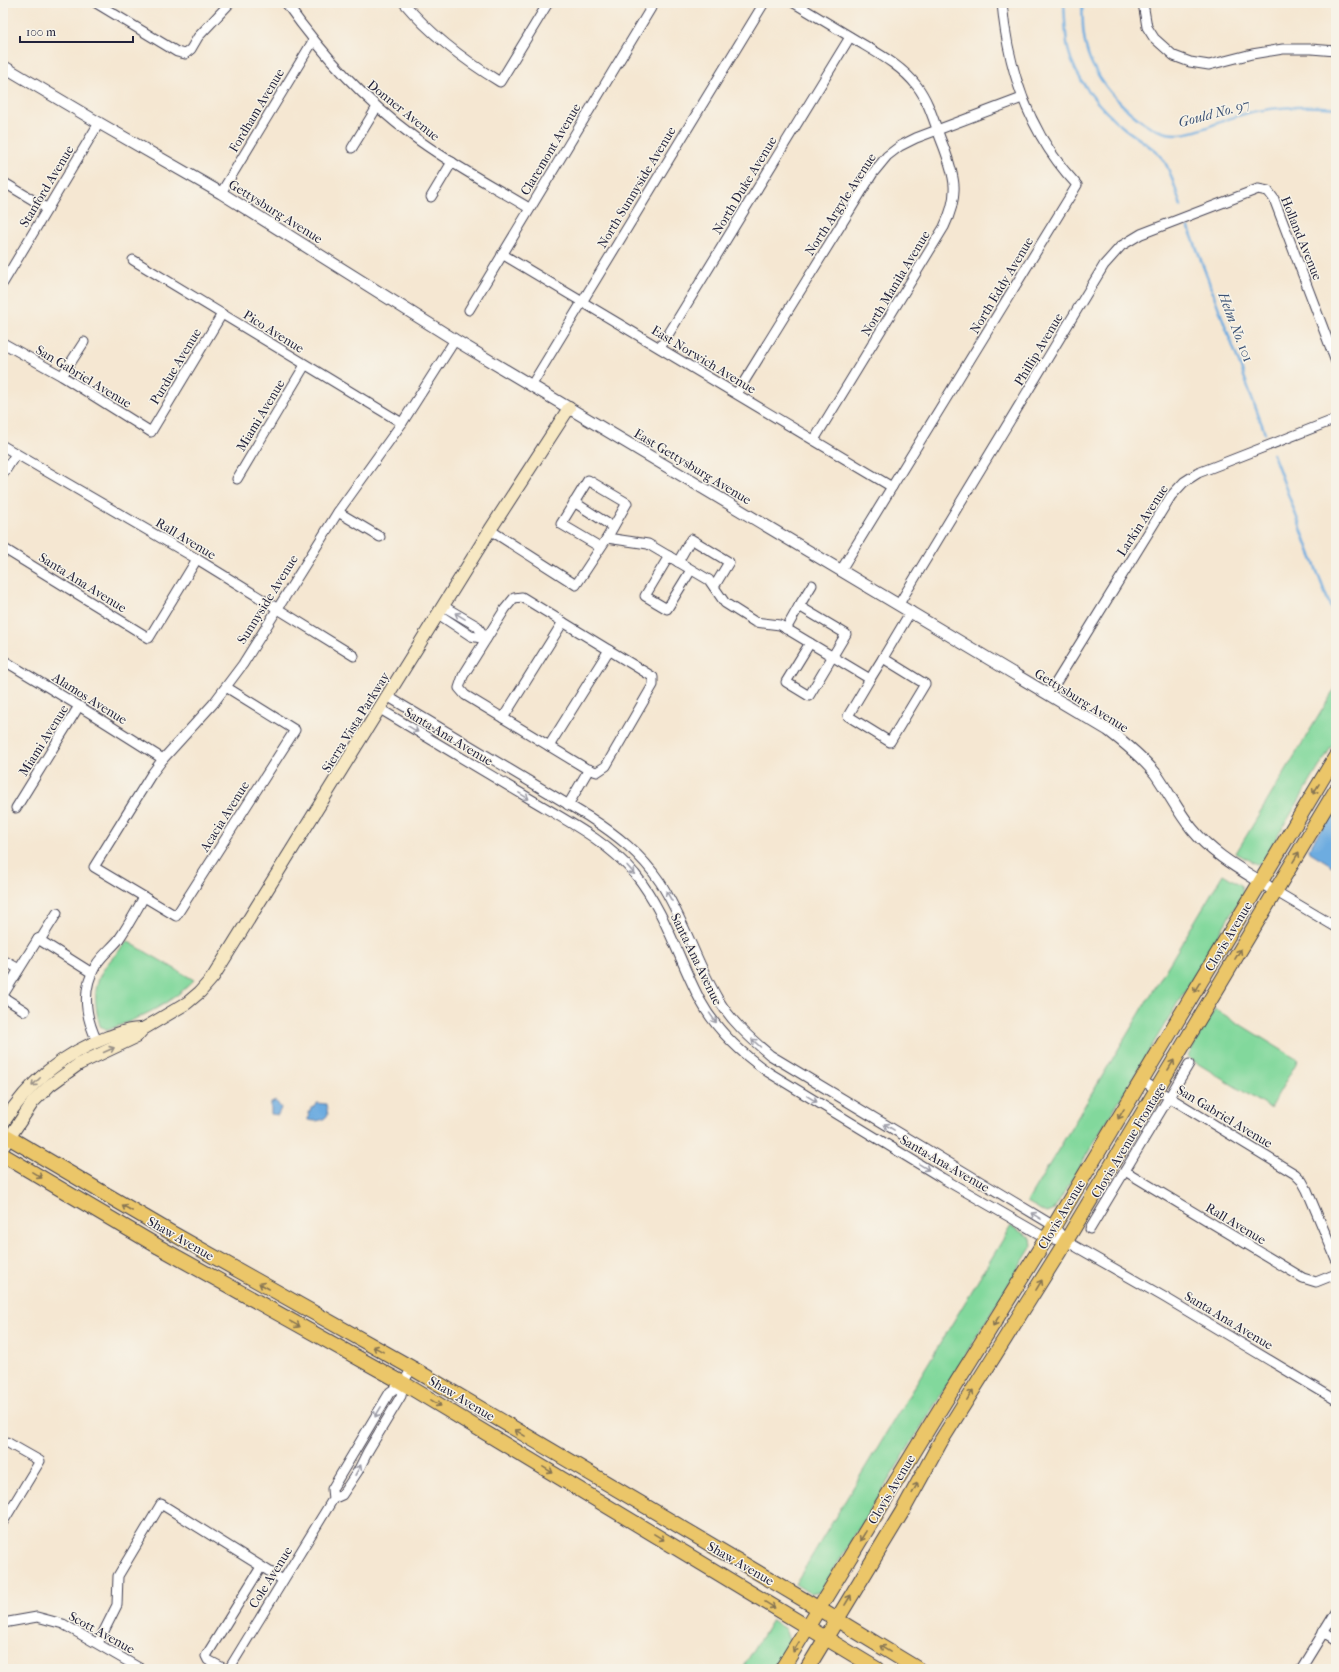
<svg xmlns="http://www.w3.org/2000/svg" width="1339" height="1672" viewBox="0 0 1339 1672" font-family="'IM FELL French Canon',serif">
<rect width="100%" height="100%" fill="#f7f3e8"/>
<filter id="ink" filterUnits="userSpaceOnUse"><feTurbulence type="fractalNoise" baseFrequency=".025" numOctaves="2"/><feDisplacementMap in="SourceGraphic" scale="8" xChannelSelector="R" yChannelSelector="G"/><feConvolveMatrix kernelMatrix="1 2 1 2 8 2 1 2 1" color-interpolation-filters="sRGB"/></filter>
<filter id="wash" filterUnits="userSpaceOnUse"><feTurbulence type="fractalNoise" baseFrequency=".012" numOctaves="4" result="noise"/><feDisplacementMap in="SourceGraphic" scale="16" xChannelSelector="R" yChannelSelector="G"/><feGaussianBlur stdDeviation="0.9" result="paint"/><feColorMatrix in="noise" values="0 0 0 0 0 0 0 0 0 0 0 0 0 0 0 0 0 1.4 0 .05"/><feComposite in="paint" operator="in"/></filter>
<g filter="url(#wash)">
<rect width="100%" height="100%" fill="#f5e7d2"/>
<g fill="#82d89c" stroke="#527d6c">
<path d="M 1336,687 L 1336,739 L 1262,862 L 1256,864 L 1236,853 Z"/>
<path d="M 1223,874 L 1241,885 L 1243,894 L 1053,1211 L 1046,1213 L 1027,1202 Z"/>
<path d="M 127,941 L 194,980 C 170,1005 139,1018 108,1030 L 100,1026 C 94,1003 92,981 109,962 C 115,954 122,949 127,941 Z"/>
<path d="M 1215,1009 L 1298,1060 L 1270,1108 L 1187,1057 Z"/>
<path d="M 1011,1226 L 1031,1238 L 1032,1246 L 820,1592 L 811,1594 L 795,1584 Z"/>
<path d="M 772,1620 L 785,1629 L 790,1643 L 775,1669 L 742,1669 Z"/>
</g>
<g fill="#6dace0" stroke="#48678e">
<path d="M 1336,805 L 1336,868 L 1310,852 L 1309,848 Z"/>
<path d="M 276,1101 L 281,1108 L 278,1115 L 271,1114 L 271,1103 Z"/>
<path d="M 317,1103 L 326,1104 L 328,1115 C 323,1121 316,1122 308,1120 L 308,1118 L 310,1116 L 308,1113 L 308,1112 L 310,1112 L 311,1108 L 316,1106 Z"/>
</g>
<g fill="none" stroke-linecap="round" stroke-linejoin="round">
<g stroke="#6dace0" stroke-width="2.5">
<path d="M 1064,3 C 1065,18 1065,34 1068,49 C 1075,79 1100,109 1124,128 C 1136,138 1152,145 1162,158 C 1171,169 1176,192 1181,206"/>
<path d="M 1082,3 C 1083,20 1082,37 1088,54 C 1097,84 1142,134 1176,134 C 1197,134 1217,122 1237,116 C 1266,107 1305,105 1336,108"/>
<path d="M 1189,228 L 1265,433"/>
<path d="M 1273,454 L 1336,622"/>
</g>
</g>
</g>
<g filter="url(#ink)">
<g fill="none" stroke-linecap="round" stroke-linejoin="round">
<g stroke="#424052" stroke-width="11">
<g id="minor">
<path d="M 96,3 L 177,52 L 185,54 L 191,49 L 198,37 L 230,3"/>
<path d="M 286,3 C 322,54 363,99 413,136 C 450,164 491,185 529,208"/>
<path d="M 404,3 C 431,35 464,60 500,82 L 548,3"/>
<path d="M 794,3 C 814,15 834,27 854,39 C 877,53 901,65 917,86 C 930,103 935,126 943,145 C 955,177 960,194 944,227 L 814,440"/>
<path d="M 1143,3 L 1147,27 L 1154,38 L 1174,56 L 1190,62 L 1209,65 L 1252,54 L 1283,49 L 1311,49 L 1336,51"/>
<path d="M 352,148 L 377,107"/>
<path d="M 3,182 L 48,209"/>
<path d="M 221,193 L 313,41"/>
<path d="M 431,197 L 452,162"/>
<path d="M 502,254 L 892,487"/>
<path d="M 133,260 L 402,423"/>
<path d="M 3,283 L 99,123"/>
<path d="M 469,310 L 654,3"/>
<path d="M 3,343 L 62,376 L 151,432 L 222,314"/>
<path d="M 660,348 L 850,37"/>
<path d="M 62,376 L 84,342"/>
<path d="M 531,386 L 764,3"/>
<path d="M 737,393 L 873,173 L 887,156 L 900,146 L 916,138 L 1022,98"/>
<path d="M 3,446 L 197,559 L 354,656"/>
<path d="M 3,474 L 16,454"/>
<path d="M 237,479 L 305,365"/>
<path d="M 574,502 L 613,527"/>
<path d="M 338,512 L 380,537"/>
<path d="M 490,530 L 576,585 L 607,538 L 648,544 L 709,580 L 725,603 L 755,622 L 780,625 L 870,679 L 848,716 L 890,742 L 925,684 L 883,658 L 911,611"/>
<path d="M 600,547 L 561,524 L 588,480 L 627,503 L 607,538"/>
<path d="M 3,548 L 149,638 L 197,559"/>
<path d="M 669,556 L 645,596 L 667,609 L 691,570"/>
<path d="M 678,562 L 691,539 L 729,562 L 714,587"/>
<path d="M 841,570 L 1077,185 C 1029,134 1008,72 1002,3"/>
<path d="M 522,597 L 653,677 L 653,685 L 606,766 L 597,772 L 587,769 L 465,695 L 459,688 L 463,676 L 505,609 L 514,598 Z"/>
<path d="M 899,604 L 1104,265 L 1121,246 L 1141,234 L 1258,189 L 1268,191 L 1274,199 L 1336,362"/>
<path d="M 443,606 L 477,626 L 486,639"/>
<path d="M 799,606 L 812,585"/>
<path d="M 438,614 L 471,636 L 486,639"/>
<path d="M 786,629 L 799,606 L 846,634 L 809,696 L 786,682 L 810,643"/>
<path d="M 3,660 L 79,706 L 163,759"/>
<path d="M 870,679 L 883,658"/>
<path d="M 226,687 L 295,730 L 176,916 L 94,867 L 151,775 L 163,759 L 213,704 L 243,664 L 338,512 L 402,423 L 455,340"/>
<path d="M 1049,694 L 1171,496 L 1184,482 L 1198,473 L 1336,419"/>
<path d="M 387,696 L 589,817 C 617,835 641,854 660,882 C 684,919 696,962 718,999 C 731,1021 751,1039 770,1055 L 1054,1226 L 1066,1241 L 1164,1297 L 1336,1400"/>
<path d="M 380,709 C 429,738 478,768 527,797 C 565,820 606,840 635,874 C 665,911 678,958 700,1000 C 716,1030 741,1053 768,1072 L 942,1178 L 1046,1238 L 1066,1241"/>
<path d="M 503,718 L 563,622"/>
<path d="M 549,746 L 609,650"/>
<path d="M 568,805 L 589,769"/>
<path d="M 16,808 L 79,706"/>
<path d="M 1275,891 L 1336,927"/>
<path d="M 57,913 L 42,937 L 38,939 L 92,973"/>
<path d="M 3,960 L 19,969"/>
<path d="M 3,995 L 38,939"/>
<path d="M 3,997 L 25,1011"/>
<path d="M 97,1041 C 85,1016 81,990 96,965 C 102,955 112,948 119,939 C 128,926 136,911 144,897"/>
<path d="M 1141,1080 L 1295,1174 L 1302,1181 L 1307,1190 L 1336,1259"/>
<path d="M 1125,1171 L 1303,1278 L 1316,1282 L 1336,1274"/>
<path d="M 1090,1229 L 1189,1064"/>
<path d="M 3,1440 L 40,1461 L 3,1522"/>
<path d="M 333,1499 L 332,1489 L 390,1392 L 403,1383"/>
<path d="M 3,1623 L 37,1617 L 63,1624 L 141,1669"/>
<path d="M 1323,1632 L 1336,1640"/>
<path d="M 98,1643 L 117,1605 L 118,1576 L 161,1504 L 283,1580"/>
<path d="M 225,1669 L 208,1660 L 206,1656 L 261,1567"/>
<path d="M 229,1669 L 333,1499 L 342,1495 L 358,1471 L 368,1451 L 401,1396 L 403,1383 L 412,1368"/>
<path d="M 1301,1669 L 1336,1612"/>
</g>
</g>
<g stroke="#424052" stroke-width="13">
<path id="tertiary" d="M 3,66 L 99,123 L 221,193 L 455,340 L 1108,730 C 1125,743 1141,756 1155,773 C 1168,791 1178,812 1192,829 C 1215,857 1246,872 1275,891"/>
</g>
<g stroke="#424052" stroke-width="14">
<g id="secondary">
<path d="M 3,1123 C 29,1082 62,1054 108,1037 C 120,1033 130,1028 143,1029"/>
<path d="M 3,1147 L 33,1102 L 50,1085 L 79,1064 L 136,1037 L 143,1029 L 187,1003 L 200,992 L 213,977 L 490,530 L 569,408"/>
</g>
</g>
<g stroke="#424052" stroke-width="16">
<g id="primary">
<path d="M 3,1134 L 170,1232 L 412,1368 L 811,1604 L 918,1669"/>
<path d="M 3,1155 L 159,1247 L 403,1383 L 877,1669"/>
<path d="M 782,1669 L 934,1419 L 1054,1226 L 1336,756"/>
<path d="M 807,1669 L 902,1512 L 941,1441 L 1066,1241 L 1336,790"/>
</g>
</g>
<use href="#minor" stroke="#fff" stroke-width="9"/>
<use href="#tertiary" stroke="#fff" stroke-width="11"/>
<use href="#secondary" stroke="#f7e8c3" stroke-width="12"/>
<use href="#primary" stroke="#ebc669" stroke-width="14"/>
</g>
<defs><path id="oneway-shaft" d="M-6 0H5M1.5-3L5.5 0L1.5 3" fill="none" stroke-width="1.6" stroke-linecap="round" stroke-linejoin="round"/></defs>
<g stroke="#9c9ca7">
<use href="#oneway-shaft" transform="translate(460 616) rotate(-149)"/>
<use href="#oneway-shaft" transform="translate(413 729) rotate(31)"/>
<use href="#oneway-shaft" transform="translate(524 796) rotate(31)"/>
<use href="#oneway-shaft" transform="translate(631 870) rotate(49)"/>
<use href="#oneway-shaft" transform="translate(669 896) rotate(-120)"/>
<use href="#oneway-shaft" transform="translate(713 1018) rotate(55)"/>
<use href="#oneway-shaft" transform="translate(756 1043) rotate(-138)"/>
<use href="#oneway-shaft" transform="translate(812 1099) rotate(31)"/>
<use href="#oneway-shaft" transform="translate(889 1127) rotate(-149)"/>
<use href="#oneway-shaft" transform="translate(924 1167) rotate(31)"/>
<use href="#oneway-shaft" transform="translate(1036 1216) rotate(-149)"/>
<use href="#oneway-shaft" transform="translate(378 1412) rotate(121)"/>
<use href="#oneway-shaft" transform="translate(358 1470) rotate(-61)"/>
</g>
<g stroke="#867452">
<use href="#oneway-shaft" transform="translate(1316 789) rotate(121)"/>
<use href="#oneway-shaft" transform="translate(1296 857) rotate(-59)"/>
<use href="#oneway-shaft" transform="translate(1238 954) rotate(-59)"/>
<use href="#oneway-shaft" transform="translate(1197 987) rotate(121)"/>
<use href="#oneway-shaft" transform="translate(1171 1065) rotate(-59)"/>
<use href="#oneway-shaft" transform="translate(1121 1114) rotate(121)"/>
<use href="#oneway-shaft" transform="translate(37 1175) rotate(31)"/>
<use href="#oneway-shaft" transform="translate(127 1208) rotate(-150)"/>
<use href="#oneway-shaft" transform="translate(1039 1285) rotate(-59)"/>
<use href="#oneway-shaft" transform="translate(264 1286) rotate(-150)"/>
<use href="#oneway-shaft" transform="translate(996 1321) rotate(122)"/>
<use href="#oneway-shaft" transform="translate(295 1324) rotate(29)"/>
<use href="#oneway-shaft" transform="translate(378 1349) rotate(-151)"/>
<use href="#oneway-shaft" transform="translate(970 1395) rotate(-58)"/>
<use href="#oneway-shaft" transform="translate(436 1403) rotate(31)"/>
<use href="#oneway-shaft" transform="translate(520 1433) rotate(-149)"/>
<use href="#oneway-shaft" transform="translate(548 1470) rotate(31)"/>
<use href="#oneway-shaft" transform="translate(915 1488) rotate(-62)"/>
<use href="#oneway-shaft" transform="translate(863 1536) rotate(121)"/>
<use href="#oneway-shaft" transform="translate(659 1537) rotate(31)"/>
<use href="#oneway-shaft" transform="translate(848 1600) rotate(-59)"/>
<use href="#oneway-shaft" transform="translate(770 1605) rotate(32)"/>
<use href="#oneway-shaft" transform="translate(796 1647) rotate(121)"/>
<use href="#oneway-shaft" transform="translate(885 1649) rotate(-149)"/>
</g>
<g stroke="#978f86">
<use href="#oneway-shaft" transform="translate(109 1050) rotate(-24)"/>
<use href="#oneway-shaft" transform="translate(36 1082) rotate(135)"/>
</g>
</g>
<g text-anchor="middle" stroke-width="3" stroke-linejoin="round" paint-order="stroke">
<g font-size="13" fill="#22223b" stroke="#f7f3e8">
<text transform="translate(256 110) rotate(-59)" y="5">Fordham Avenue</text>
<text transform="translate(404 110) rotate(39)" y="5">Donner Avenue</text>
<text transform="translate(550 149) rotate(-59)" y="5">Claremont Avenue</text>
<text transform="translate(744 185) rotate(-59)" y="5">North Duke Avenue</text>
<text transform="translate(46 186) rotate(-59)" y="5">Stanford Avenue</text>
<text transform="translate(636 187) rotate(-59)" y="5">North Sunnyside Avenue</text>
<text transform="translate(840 204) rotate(-57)" y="5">North Argyle Avenue</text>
<text transform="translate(276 211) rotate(32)" y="5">Gettysburg Avenue</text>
<text transform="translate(1302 238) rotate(68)" y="5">Holland Avenue</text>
<text transform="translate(895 283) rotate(-59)" y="5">North Manila Avenue</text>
<text transform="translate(1001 285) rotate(-59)" y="5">North Eddy Avenue</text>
<text transform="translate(274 331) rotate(32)" y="5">Pico Avenue</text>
<text transform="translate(1038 349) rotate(-59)" y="5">Phillip Avenue</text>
<text transform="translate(704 359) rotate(31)" y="5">East Norwich Avenue</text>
<text transform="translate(175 366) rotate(-59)" y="5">Purdue Avenue</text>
<text transform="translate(84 376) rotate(31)" y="5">San Gabriel Avenue</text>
<text transform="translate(260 415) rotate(-59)" y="5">Miami Avenue</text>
<text transform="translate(693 466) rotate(31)" y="5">East Gettysburg Avenue</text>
<text transform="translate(1142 520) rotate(-57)" y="5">Larkin Avenue</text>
<text transform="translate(186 538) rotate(31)" y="5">Rall Avenue</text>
<text transform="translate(83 582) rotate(32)" y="5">Santa Ana Avenue</text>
<text transform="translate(267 599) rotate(-58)" y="5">Sunnyside Avenue</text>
<text transform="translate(90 698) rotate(32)" y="5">Alamos Avenue</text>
<text transform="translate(1082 700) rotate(32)" y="5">Gettysburg Avenue</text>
<text transform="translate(355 722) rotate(-58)" y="5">Sierra Vista Parkway</text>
<text transform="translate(449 736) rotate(31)" y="5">Santa Ana Avenue</text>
<text transform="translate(43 740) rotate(-58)" y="5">Miami Avenue</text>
<text transform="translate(224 816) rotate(-58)" y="5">Acacia Avenue</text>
<text transform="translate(1228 936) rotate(-59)" y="5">Clovis Avenue</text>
<text transform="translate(697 959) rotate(64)" y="5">Santa Ana Avenue</text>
<text transform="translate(1225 1116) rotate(31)" y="5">San Gabriel Avenue</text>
<text transform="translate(1128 1140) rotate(-59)" y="5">Clovis Avenue Frontage</text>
<text transform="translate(945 1163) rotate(30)" y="5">Santa Ana Avenue</text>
<text transform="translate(1061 1214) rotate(-59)" y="5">Clovis Avenue</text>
<text transform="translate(1236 1223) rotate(31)" y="5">Rall Avenue</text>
<text transform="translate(181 1238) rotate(30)" y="5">Shaw Avenue</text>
<text transform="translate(1229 1320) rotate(31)" y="5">Santa Ana Avenue</text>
<text transform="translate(462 1398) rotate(31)" y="5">Shaw Avenue</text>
<text transform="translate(891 1489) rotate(-59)" y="5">Clovis Avenue</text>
<text transform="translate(741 1563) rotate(30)" y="5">Shaw Avenue</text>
<text transform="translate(270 1577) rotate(-58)" y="5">Cole Avenue</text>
<text transform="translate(102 1632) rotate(29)" y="5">Scott Avenue</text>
</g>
<g font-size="14" font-style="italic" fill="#3c5275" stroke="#f7f3e8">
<text transform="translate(1214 113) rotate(-15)" y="5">Gould No. 97</text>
<text transform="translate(1236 327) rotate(69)" y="5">Helm No. 101</text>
</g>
</g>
<rect width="1339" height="1672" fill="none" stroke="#f7f3e8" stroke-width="16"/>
<path d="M20 36v6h113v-6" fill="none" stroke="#22223b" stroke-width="2"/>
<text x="26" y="36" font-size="12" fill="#22223b" stroke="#f7f3e8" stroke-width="3" paint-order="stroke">100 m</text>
</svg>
